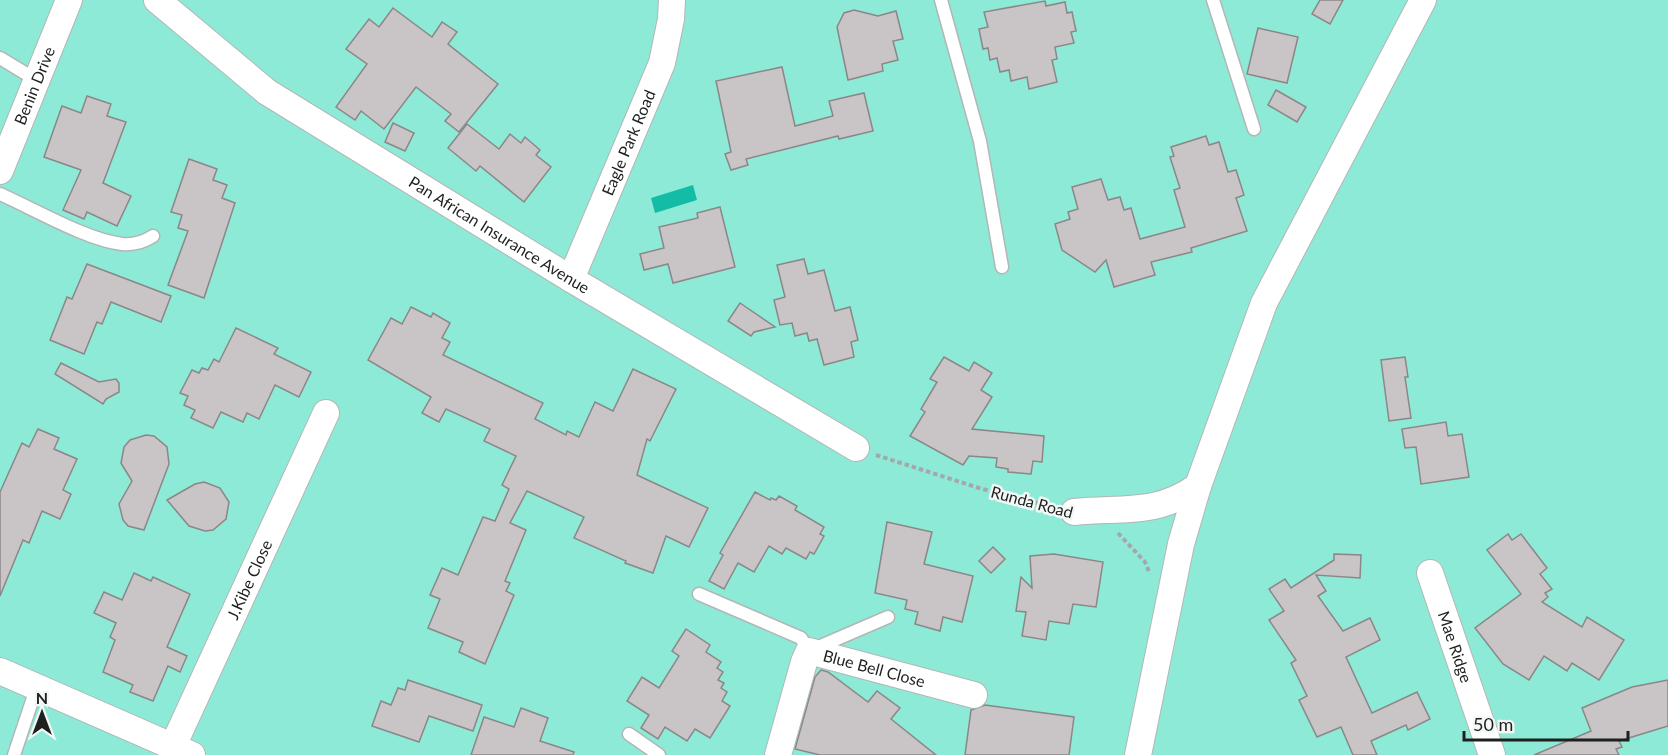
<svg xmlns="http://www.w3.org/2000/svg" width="1668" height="755" viewBox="0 0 1668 755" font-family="Lato,sans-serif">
<rect width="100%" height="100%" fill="#f3f8f7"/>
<rect fill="#8dead6" x="0" y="0" width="1668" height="755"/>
<path fill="#13bda5" d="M 693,185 L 697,200 L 655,213 L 651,198 Z"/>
<g fill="#c9c4c5" stroke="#8b8788" stroke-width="1.5">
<path d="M 1320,0 L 1343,0 L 1330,24 L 1312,14 Z"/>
<path d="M 1045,1 L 1046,6 L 1065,2 L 1067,13 L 1072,12 L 1076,31 L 1071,32 L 1074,43 L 1055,47 L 1057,59 L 1052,60 L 1057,82 L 1029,89 L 1027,77 L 1011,81 L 1009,70 L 1000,72 L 997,58 L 990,60 L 988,48 L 983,49 L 979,29 L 988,27 L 984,12 Z"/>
<path d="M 393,8 L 432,37 L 442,22 L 457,32 L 448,44 L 498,84 L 459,132 L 445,121 L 451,114 L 416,87 L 384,129 L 361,111 L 355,120 L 336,107 L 367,64 L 346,49 L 369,19 L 379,27 Z"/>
<path d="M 854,10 L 878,16 L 896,11 L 903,39 L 893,41 L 898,60 L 882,64 L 883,71 L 848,80 L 837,27 L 844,13 Z"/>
<path d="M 1258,28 L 1298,37 L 1287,83 L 1247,74 Z"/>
<path d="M 782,67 L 795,126 L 833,116 L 829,101 L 864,93 L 873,131 L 839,139 L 838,136 L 746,159 L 748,165 L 731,170 L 725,154 L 731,152 L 716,81 Z"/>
<path d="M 1276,90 L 1306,107 L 1297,122 L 1268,105 Z"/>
<path d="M 87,96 L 111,104 L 107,116 L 126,122 L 103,183 L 131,196 L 117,226 L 87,212 L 84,219 L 63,210 L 81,170 L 44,157 L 62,106 L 81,113 Z"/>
<path d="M 393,123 L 414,133 L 405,151 L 385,142 Z"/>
<path d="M 467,124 L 499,149 L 510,134 L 521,143 L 525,137 L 540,150 L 536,155 L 551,167 L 524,202 L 480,166 L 476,171 L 448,148 Z"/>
<path d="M 1206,136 L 1209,145 L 1219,142 L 1228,172 L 1236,170 L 1244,195 L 1236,198 L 1247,231 L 1191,248 L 1192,252 L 1151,262 L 1155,275 L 1114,287 L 1106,260 L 1095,272 L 1062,250 L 1055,224 L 1070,219 L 1068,212 L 1078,209 L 1072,187 L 1101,179 L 1108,200 L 1120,197 L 1124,210 L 1131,208 L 1140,239 L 1185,227 L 1174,190 L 1180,188 L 1170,157 L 1174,156 L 1171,147 Z"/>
<path d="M 189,159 L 217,169 L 213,180 L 227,185 L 222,198 L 235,203 L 204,298 L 168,285 L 188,231 L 178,228 L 182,215 L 171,212 Z"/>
<path d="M 720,207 L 735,267 L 673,283 L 668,264 L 644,270 L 640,254 L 664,248 L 659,227 L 698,218 L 697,213 Z"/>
<path d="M 804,259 L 808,274 L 824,270 L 835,311 L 850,307 L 858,340 L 851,342 L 854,357 L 824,365 L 817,339 L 809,341 L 807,333 L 795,336 L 792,323 L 780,325 L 774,300 L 785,297 L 777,265 Z"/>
<path d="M 87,264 L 171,296 L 161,322 L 111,302 L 102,324 L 97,322 L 84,354 L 50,340 L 67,297 L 72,299 Z"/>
<path d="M 740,303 L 775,327 L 754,332 L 751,336 L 728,321 Z"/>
<path d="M 411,307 L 431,317 L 433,313 L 450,323 L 442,338 L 450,342 L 443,355 L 543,403 L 535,419 L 566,435 L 567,431 L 579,437 L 595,402 L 613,411 L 633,369 L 676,389 L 650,441 L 647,439 L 637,475 L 708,508 L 689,547 L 666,536 L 653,573 L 625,563 L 626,561 L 574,538 L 584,517 L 527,491 L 510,523 L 526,530 L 505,581 L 510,583 L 506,591 L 514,595 L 485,664 L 459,652 L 463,642 L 428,628 L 440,599 L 430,595 L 442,568 L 458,575 L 483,517 L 495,521 L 509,489 L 502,485 L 516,456 L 484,441 L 490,429 L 446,409 L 439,422 L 422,413 L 431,397 L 368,360 L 391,318 L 402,324 Z"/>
<path d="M 236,328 L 278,348 L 274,354 L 311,372 L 299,397 L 275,385 L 259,419 L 247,413 L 243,422 L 221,412 L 213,428 L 191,418 L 195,410 L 184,405 L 188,396 L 180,393 L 192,370 L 199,373 L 202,368 L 208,370 L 214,359 L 219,362 Z"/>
<path d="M 944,357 L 969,371 L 974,362 L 992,373 L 981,390 L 992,397 L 972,429 L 1044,436 L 1042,462 L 1033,461 L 1031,474 L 1008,472 L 1008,469 L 996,467 L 997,458 L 969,456 L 963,465 L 910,436 L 925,412 L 921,409 L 937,382 L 930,379 Z"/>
<path d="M 1405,357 L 1408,377 L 1405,377 L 1411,418 L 1389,421 L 1381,360 Z"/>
<path d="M 61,363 L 99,382 L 116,379 L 119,383 L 119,392 L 106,399 L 103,404 L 55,374 Z"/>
<path d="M 1446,422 L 1448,436 L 1462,434 L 1469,477 L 1421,484 L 1416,447 L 1405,448 L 1402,429 Z"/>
<path d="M 38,429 L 59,438 L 54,449 L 77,459 L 63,490 L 71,494 L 60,519 L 42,511 L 29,543 L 23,540 L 0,596 L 0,492 L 22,443 L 29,447 Z"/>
<path d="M 146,435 L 154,436 L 167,447 L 169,464 L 144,530 L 128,526 L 123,520 L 119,504 L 132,481 L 121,463 L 124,447 L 130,440 Z"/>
<path d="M 204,482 L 220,488 L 229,502 L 226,519 L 213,530 L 205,531 L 189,526 L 167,500 L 195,484 Z"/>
<path d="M 755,492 L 770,500 L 771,498 L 776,500 L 779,496 L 797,506 L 795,510 L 824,527 L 820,534 L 824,536 L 814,554 L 810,552 L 806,559 L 786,548 L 782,554 L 769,546 L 754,572 L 738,563 L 724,589 L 709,581 L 723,555 L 720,553 Z"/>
<path d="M 887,522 L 932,532 L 924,564 L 973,576 L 962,622 L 943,617 L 940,631 L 915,624 L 918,612 L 905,609 L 907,600 L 875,593 Z"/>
<path d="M 1508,534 L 1512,540 L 1521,534 L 1547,568 L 1540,574 L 1552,589 L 1545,593 L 1548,597 L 1542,602 L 1582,627 L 1587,617 L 1624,640 L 1599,680 L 1572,663 L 1567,671 L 1544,656 L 1529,680 L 1503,664 L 1475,628 L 1521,594 L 1487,550 Z"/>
<path d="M 993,547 L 1005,559 L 991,573 L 979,561 Z"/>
<path d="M 1054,554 L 1103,562 L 1096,607 L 1073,604 L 1069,624 L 1049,621 L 1046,640 L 1022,636 L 1026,612 L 1016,611 L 1021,577 L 1032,588 L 1030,556 Z"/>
<path d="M 1334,554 L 1361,555 L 1360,578 L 1316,575 L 1326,591 L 1318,596 L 1343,631 L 1370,618 L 1380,640 L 1346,657 L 1372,713 L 1417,692 L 1430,719 L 1408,730 L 1406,725 L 1371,741 L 1377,755 L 1353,755 L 1341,727 L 1317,737 L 1299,700 L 1307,696 L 1291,663 L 1296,660 L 1269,620 L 1284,611 L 1269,589 L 1285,579 L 1291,588 L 1334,560 Z"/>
<path d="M 134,573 L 151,581 L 153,577 L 190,594 L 167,647 L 187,656 L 180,672 L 168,666 L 153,701 L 130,692 L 133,685 L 103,672 L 115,640 L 110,637 L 116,623 L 94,613 L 104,592 L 122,600 Z"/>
<path d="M 686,629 L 710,645 L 706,652 L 721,662 L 717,668 L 723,672 L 718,680 L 724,683 L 721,688 L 727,692 L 722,701 L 730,706 L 710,738 L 695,729 L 687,741 L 665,727 L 658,739 L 641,728 L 649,715 L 627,701 L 642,677 L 659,688 L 679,656 L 672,651 Z"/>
<path d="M 821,670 L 828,672 L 868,702 L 877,691 L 900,708 L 891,719 L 936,755 L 820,755 L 795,749 L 815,677 Z"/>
<path d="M 408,680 L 482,705 L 473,731 L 429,716 L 419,742 L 372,726 L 381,701 L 391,705 L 398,688 L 405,690 Z"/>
<path d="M 1668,680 L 1668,726 L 1619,741 L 1622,747 L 1616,749 L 1619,755 L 1534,755 L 1591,731 L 1582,708 L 1632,687 Z"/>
<path d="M 985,705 L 1074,717 L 1069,755 L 965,755 L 971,710 Z"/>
<path d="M 521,708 L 548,718 L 540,741 L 574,752 L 573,755 L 471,755 L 484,717 L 514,727 Z"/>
</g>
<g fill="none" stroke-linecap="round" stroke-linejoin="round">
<g stroke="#b2b7b6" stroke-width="15">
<g id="lane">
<path d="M 941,0 L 980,141 L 1002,267"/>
<path d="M 1213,0 L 1254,129"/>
<path d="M 0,58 L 38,81"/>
<path d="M 0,194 C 34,209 87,240 122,244 C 134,245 144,242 153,236"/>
<path d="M 699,594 L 801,638 L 809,651 L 888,617"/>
<path d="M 629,734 L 659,755"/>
<path d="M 14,755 L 37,686"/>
</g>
</g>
<g stroke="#b2b7b6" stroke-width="28">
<g id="street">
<path id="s1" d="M 157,0 L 267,92 L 571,279 L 856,448"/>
<path id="s2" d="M 0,171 L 69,0"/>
<path id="s3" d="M 571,279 L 662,63 L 671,19 L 672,0"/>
<path d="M 1074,512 C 1122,507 1156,516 1198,486"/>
<path id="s4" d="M 1430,573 L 1492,755"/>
<path d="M 0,671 L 192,755"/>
<path id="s5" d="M 173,746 L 326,413"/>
<path id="s6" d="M 778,755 L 804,662 L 809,651 L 974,695"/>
<path d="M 1138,755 L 1181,544 L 1198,486 L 1264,303 L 1423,0"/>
</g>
</g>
<g stroke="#a4a8a8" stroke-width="4" stroke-dasharray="4.5 3" stroke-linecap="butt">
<path d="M 876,455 L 979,488 L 1053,507"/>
<path d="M 1118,533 L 1145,562 L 1150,574"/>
</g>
<use href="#lane" stroke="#fff" stroke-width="12"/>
<use href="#street" stroke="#fff" stroke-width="26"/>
</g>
<g text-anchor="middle" stroke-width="5" stroke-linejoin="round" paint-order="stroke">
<g font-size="16" fill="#1e2020" stroke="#f3f8f7">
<text dy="6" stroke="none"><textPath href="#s2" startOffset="92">Benin Drive</textPath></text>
<text dy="6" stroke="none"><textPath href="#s3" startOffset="148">Eagle Park Road</textPath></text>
<text dy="6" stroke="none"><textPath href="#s1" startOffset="416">Pan African Insurance Avenue</textPath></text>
<text transform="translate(1032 502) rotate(15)" y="6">Runda Road</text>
<text dy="6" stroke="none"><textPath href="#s5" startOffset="183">J.Kibe Close</textPath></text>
<text dy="6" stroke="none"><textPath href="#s4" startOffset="78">Mae Ridge</textPath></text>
<text dy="6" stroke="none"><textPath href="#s6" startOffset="176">Blue Bell Close</textPath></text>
</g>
</g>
<g transform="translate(42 713)" stroke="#f3f8f7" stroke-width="4.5" paint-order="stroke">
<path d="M0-4.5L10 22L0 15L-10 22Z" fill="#1e2020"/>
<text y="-9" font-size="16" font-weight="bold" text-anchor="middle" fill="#1e2020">N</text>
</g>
<path d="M1464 731v9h164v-9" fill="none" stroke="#1e2020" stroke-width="3"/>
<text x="1473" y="731" font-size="18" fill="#1e2020" stroke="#f3f8f7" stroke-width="4.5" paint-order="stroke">50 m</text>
</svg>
